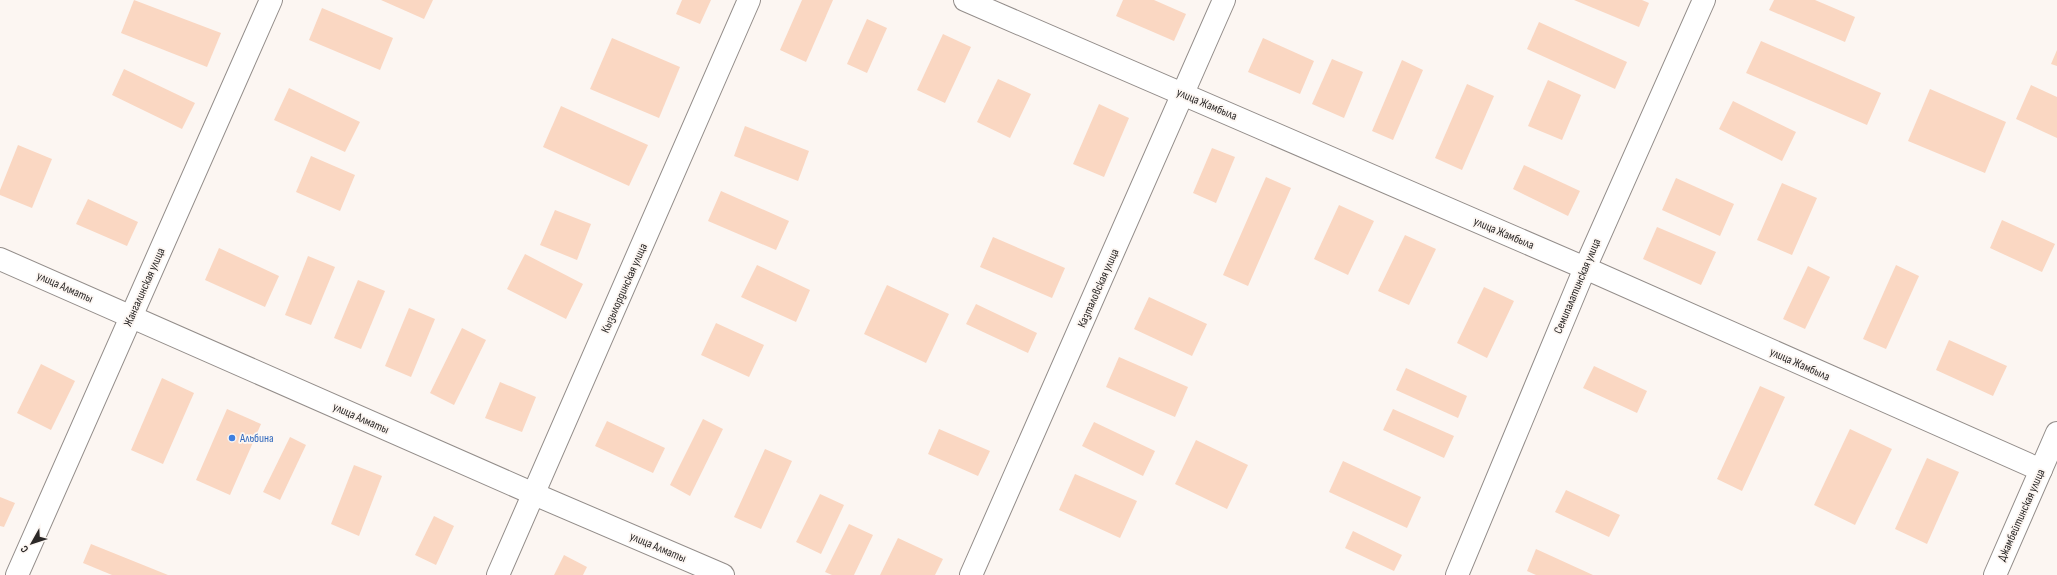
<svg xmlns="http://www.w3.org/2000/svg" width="2057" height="575" viewBox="0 0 2057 575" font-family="'Sofia Sans Condensed',sans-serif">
<rect width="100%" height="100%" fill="#fcf6f2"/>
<g fill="#fad7c2">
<path d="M 134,0 L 221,33 L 207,67 L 121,33 Z"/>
<path d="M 381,0 L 433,0 L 424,19 Z"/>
<path d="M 682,0 L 711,0 L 700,24 L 676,14 Z"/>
<path d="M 802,0 L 833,0 L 806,62 L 780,50 Z"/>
<path d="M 1123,0 L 1154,0 L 1186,14 L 1174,41 L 1116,16 Z"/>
<path d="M 1574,0 L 1642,0 L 1649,3 L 1639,27 Z"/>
<path d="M 1774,0 L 1815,0 L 1855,17 L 1845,42 L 1769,10 Z"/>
<path d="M 322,8 L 393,38 L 380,70 L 309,40 Z"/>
<path d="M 867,19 L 887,28 L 867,73 L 847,64 Z"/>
<path d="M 1539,22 L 1627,62 L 1615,89 L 1527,49 Z"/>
<path d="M 943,34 L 971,47 L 945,103 L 917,90 Z"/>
<path d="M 612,38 L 680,67 L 659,118 L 590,89 Z"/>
<path d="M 1263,38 L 1314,61 L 1300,94 L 1248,72 Z"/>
<path d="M 1761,41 L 1881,93 L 1867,125 L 1746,73 Z"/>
<path d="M 2057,50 L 2057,66 L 2051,64 Z"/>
<path d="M 1332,59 L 1363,72 L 1344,118 L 1312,104 Z"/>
<path d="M 1402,60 L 1423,70 L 1393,140 L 1372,131 Z"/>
<path d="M 124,69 L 195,103 L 182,129 L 112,95 Z"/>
<path d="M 998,79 L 1031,94 L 1010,138 L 977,122 Z"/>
<path d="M 1548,80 L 1581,95 L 1562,140 L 1528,126 Z"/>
<path d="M 1467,84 L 1494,96 L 1462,170 L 1435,158 Z"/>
<path d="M 2031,85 L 2057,97 L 2057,138 L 2016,119 Z"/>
<path d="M 289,88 L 360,122 L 345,152 L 274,120 Z"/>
<path d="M 1930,89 L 2006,122 L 1985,173 L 1908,141 Z"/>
<path d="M 1733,101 L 1796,132 L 1782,161 L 1719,129 Z"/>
<path d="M 1099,104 L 1129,118 L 1104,177 L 1073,164 Z"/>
<path d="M 561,106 L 648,145 L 629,186 L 543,147 Z"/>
<path d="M 745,126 L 809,151 L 798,181 L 734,156 Z"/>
<path d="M 18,145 L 52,159 L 32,208 L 0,195 L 0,190 Z"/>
<path d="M 1212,148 L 1235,157 L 1216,203 L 1193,193 Z"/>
<path d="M 311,156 L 355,175 L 340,211 L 296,192 Z"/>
<path d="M 1524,165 L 1580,191 L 1568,216 L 1513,189 Z"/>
<path d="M 1266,177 L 1291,188 L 1248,286 L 1223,275 Z"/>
<path d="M 1676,178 L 1734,204 L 1720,236 L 1662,210 Z"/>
<path d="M 1782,183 L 1817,198 L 1792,255 L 1757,240 Z"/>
<path d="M 721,191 L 789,221 L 776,250 L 708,221 Z"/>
<path d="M 88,199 L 138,222 L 127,246 L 76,224 Z"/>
<path d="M 1339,205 L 1374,221 L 1348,275 L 1314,259 Z"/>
<path d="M 555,210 L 591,224 L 577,260 L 540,245 Z"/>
<path d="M 2002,220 L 2055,244 L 2042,272 L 1990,248 Z"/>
<path d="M 1657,227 L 1716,252 L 1701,285 L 1643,259 Z"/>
<path d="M 1405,235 L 1436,249 L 1409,305 L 1378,291 Z"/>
<path d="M 993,237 L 1065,268 L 1052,298 L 980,267 Z"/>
<path d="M 219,248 L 279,276 L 265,307 L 205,280 Z"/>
<path d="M 525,254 L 583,284 L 566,319 L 507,289 Z"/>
<path d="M 308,256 L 335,267 L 311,325 L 285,315 Z"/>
<path d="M 757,265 L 810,290 L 796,322 L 741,297 Z"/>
<path d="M 1896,265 L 1919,276 L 1886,349 L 1863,339 Z"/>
<path d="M 1808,266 L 1830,277 L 1805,329 L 1783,319 Z"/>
<path d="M 358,280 L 385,291 L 361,349 L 334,338 Z"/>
<path d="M 887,285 L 949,314 L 926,363 L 864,334 Z"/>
<path d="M 1484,287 L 1514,301 L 1487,358 L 1457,343 Z"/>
<path d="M 1149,297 L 1207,324 L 1192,356 L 1134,329 Z"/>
<path d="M 976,304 L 1037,333 L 1028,353 L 966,324 Z"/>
<path d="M 409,308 L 435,319 L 411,377 L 385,366 Z"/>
<path d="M 716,323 L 764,345 L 749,377 L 701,355 Z"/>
<path d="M 462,328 L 486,340 L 454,405 L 430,393 Z"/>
<path d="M 1949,340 L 2007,366 L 1993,396 L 1936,370 Z"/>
<path d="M 1119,357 L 1188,387 L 1175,417 L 1106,387 Z"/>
<path d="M 41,364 L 75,381 L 51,430 L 17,413 Z"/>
<path d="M 1594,366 L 1647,391 L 1637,413 L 1583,388 Z"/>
<path d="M 1406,368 L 1467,396 L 1458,418 L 1396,390 Z"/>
<path d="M 162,378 L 194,393 L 163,464 L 131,450 Z"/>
<path d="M 500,382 L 536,397 L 522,432 L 485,418 Z"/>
<path d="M 1760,386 L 1785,397 L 1742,491 L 1717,479 Z"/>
<path d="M 227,409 L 261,424 L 230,495 L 196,480 Z"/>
<path d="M 1393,409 L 1454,436 L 1444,458 L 1383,430 Z"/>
<path d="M 703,419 L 723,429 L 690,496 L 670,485 Z"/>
<path d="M 607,421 L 665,448 L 653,473 L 595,446 Z"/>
<path d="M 1094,422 L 1155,451 L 1143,476 L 1082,446 Z"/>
<path d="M 939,429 L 990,451 L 978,476 L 928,454 Z"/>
<path d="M 1850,429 L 1892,449 L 1855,525 L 1814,505 Z"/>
<path d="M 290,437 L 306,445 L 280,500 L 263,492 Z"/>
<path d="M 1196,440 L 1248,465 L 1227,509 L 1175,484 Z"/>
<path d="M 765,449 L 792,461 L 761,529 L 734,517 Z"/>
<path d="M 1927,458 L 1959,472 L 1927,544 L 1895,529 Z"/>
<path d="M 1343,461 L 1421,497 L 1407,528 L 1329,492 Z"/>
<path d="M 354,465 L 382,476 L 359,536 L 331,524 Z"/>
<path d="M 1075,474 L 1137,501 L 1120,538 L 1059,510 Z"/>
<path d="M 1566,490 L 1620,515 L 1609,537 L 1555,512 Z"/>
<path d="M 820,494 L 844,505 L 821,554 L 796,542 Z"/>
<path d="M 0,497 L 15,503 L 4,527 L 0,526 Z"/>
<path d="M 434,516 L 454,526 L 436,565 L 415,555 Z"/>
<path d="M 849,524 L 873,535 L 854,575 L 832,575 L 825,572 Z"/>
<path d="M 1353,531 L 1402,555 L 1394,571 L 1345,548 Z"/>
<path d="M 898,538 L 943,559 L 935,575 L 880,575 Z"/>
<path d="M 91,544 L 168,575 L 112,575 L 83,563 Z"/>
<path d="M 1536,549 L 1593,575 L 1536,575 L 1527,571 Z"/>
<path d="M 564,555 L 587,567 L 583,575 L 554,575 Z"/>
</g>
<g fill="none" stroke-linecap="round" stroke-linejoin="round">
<g stroke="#938d8a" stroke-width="24">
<g id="minor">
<path d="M 965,0 L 1585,268 L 2041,470"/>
<path d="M 17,575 L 271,0"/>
<path d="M 498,575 L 749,0"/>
<path d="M 1457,575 L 1585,268 L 1704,0"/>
</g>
</g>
<g stroke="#938d8a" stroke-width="24">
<g id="tertiary">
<path d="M 0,259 L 534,494 L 723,575"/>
<path d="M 971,575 L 1224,0"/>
<path d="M 1995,575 L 2057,433"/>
</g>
</g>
<use href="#minor" stroke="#fff" stroke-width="22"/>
<use href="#tertiary" stroke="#fff" stroke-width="22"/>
</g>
<circle fill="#3f7fe0" stroke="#fcf6f2" stroke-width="1.5" cx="232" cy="438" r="4"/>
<g text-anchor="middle" stroke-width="3.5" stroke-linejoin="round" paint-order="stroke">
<g font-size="12" fill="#2b2827" stroke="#fcf6f2">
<text transform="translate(1207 104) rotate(23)" y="4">улица Жамбыла</text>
<text transform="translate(1504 233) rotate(23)" y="4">улица Жамбыла</text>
<text transform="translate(1577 286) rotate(-67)" y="4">Семипалатинская улица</text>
<text transform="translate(65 287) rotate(24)" y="4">улица Алматы</text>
<text transform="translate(144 287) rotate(-66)" y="4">Жангалинская улица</text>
<text transform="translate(624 288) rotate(-66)" y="4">Кызылординская улица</text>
<text transform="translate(1098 288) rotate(-66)" y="4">Казталовская улица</text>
<text transform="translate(1800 364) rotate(24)" y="4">улица Жамбыла</text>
<text transform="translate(361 418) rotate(24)" y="4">улица Алматы</text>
<text transform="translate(2021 515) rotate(-66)" y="4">Джамбейтинская улица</text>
<text transform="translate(658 547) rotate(23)" y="4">улица Алматы</text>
</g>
<g font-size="12" fill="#366cbe" stroke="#fcf6f2" text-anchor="start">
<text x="240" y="442">Альбина</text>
</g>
</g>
<g transform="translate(32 543) rotate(231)" stroke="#fcf6f2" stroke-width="3" paint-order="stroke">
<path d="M0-3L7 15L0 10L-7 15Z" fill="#2b2827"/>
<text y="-6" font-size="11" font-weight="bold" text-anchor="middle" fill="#2b2827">С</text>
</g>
</svg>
